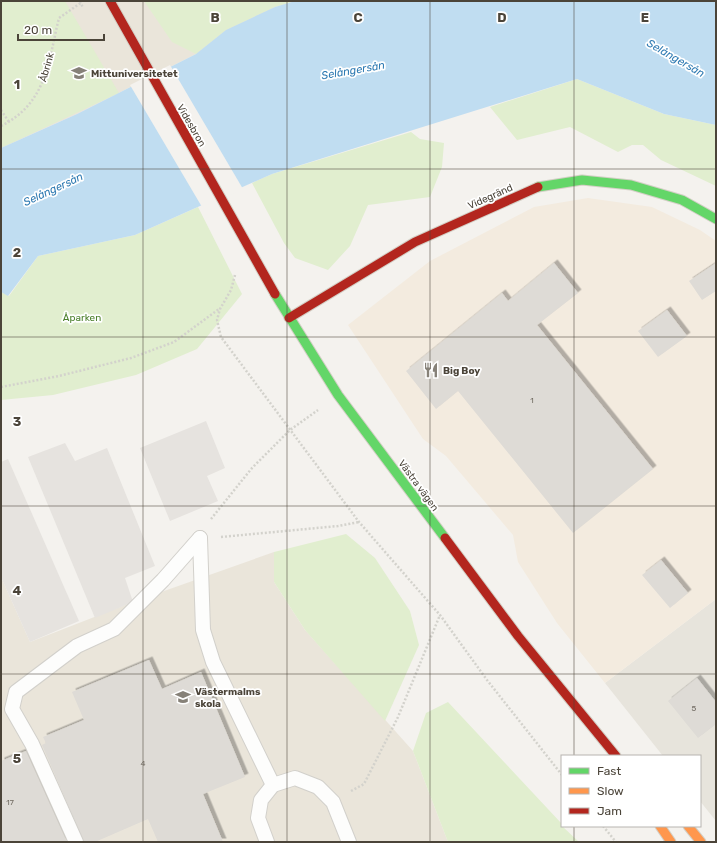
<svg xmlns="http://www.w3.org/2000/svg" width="717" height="843" viewBox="0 0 717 843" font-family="Rubik,sans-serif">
<defs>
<filter id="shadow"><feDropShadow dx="3.5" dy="-3.5" stdDeviation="0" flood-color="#0004"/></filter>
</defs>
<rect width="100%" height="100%" fill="#f4f2ee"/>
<path fill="#e7e4dc" d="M 716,599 L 716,821 L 700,801 L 700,756 L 663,756 L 605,683 Z"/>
<path fill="#f3ebdf" d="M 588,198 L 652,207 L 700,230 L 716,241 L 716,599 L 605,683 L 557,623 L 518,562 L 513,535 L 446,456 L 423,439 L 348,325 L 430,261 L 534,207 Z"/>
<g fill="#eae5da">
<path d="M 1,1 L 295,1 L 275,7 L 196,54 L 77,114 L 1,148 Z"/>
<path d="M 274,552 L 274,582 L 305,630 L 413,751 L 448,842 L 1,842 L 1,577 L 30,642 L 133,602 Z"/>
</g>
<g fill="#e1eecf">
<path d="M 1,1 L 65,1 L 119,93 L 1,148 Z"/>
<path d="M 144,1 L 295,1 L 275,7 L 226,30 L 196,54 L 172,42 Z"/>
<path d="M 577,79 L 664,114 L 716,125 L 716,186 L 661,160 L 643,145 L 632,145 L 618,152 L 570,127 L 517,140 L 490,107 Z"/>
<path d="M 411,132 L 420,139 L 444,143 L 442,167 L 430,197 L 368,205 L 350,246 L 328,270 L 295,258 L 284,243 L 252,183 L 272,174 Z"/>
<path d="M 198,207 L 242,294 L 197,349 L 136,375 L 53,395 L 1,400 L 1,292 L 9,296 L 38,256 L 135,235 Z"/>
<path d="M 346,534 L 375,558 L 410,611 L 419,645 L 385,721 L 305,630 L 274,582 L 274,552 Z"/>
<path d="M 448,702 L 562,824 L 562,826 L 579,842 L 448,842 L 413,751 L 426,713 Z"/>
</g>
<g fill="#e6e3df">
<path d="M 206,421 L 225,468 L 207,476 L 218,501 L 170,521 L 140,448 Z"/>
<path d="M 65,443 L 75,461 L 107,448 L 155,566 L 125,578 L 133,602 L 95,618 L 28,457 Z"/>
<path d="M 8,459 L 79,621 L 30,642 L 1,577 L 1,462 Z"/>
</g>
<path fill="#c0ddf1" d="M 295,1 L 716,1 L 716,125 L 664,114 L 577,79 L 272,174 L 135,235 L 38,256 L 8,296 L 1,292 L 1,148 L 77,114 L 196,54 L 226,30 L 275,7 Z"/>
<path fill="#f4f2ee" d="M 170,65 L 243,189 L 202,207 L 130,85 Z"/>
<g fill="#dedbd6" filter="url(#shadow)">
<path d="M 554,263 L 578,293 L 537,325 L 653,469 L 573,533 L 458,391 L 436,409 L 406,371 L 502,293 L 508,301 Z"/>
<path d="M 716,263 L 716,291 L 702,300 L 689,281 Z"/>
<path d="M 667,310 L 687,336 L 658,357 L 638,331 Z"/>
<path d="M 661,560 L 688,593 L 670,608 L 642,575 Z"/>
<path d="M 149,660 L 162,689 L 201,672 L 245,777 L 203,794 L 223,842 L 158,842 L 148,819 L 95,842 L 84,842 L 42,745 L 46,743 L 43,737 L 84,720 L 72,692 Z"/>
<path d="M 697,678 L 716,702 L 716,724 L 698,738 L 668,701 Z"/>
<path d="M 26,751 L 67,842 L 1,842 L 1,761 Z"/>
</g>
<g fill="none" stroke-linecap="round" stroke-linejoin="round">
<g stroke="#d2d0cb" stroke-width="16">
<g id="lane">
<path d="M 200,538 L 203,630 L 213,662 L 273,785"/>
<path d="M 76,842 L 32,744 L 12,709 L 16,692 L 77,646 L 114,629 L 163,580 L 200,538"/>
<path d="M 267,842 L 258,818 L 261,800 L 273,785 L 295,778 L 318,787 L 333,802 L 349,842"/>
</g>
</g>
<g stroke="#d3cfc5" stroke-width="11">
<g id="fast">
<path d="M 538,187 L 582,180 L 631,185 L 682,200 L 716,219"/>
<path d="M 275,294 L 338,395 L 445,538"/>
</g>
</g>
<g stroke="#d3cfc5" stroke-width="11">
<g id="slow">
<path d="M 660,826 L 671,842"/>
<path d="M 688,826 L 701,842"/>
</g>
</g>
<g stroke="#d3cfc5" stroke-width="11">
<g id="jam">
<path d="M 110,1 L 275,294"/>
<path d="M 289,318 L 415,242 L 538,187"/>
<path d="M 445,538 L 518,636 L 616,756"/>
</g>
</g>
<g stroke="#d3d2cc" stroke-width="2.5" stroke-dasharray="2 2" stroke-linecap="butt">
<path d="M 80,1 L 83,8"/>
<path d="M 1,110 L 9,122"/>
<path d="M 1,126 C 47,103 48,62 59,18 L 82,2"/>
<path d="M 235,275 L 231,290 L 220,309 L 217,320 L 221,337 L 359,522 L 440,615 L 487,680 L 562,775"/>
<path d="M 1,387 L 59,376 L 131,358 L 174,342 L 219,309"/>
<path d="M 211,519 L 252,468 L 290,430 L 318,410"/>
<path d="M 221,537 L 338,526 L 359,522"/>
<path d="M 351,791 L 364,784 L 398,717 L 440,615"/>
<path d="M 603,826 L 616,842"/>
</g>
<use href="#lane" stroke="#fdfdfc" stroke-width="14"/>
<use href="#fast" stroke="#63d668" stroke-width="9"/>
<use href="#slow" stroke="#ff974d" stroke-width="9"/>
<use href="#jam" stroke="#b3261e" stroke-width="9"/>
</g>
<path fill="none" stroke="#4b4439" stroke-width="1" stroke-opacity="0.55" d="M 143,1 L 143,842M 287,1 L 287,842M 430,1 L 430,842M 574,1 L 574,756M 1,169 L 716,169M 1,337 L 716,337M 1,506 L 716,506M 1,674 L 716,674M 574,826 L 574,842"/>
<defs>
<g id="university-bare" transform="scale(1.2)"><path d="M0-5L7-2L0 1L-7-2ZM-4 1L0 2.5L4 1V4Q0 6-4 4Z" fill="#868178" stroke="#fff" stroke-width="2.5" paint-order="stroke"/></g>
<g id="restaurant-bare" transform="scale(1.2)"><path d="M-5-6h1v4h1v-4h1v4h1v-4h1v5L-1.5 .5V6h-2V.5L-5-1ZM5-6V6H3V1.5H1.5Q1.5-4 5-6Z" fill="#868178" stroke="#fff" stroke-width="2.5" paint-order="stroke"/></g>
<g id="school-bare" transform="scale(1.2)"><path d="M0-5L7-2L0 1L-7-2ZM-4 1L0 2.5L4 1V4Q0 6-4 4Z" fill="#868178" stroke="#fff" stroke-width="2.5" paint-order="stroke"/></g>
</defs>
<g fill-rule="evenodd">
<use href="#university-bare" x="79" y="73"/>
<use href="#restaurant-bare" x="431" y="370"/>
<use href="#school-bare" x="183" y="697"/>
</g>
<g text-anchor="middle" stroke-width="3.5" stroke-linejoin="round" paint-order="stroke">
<g font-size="8" fill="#706a61">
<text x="532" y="403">1</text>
<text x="694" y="711">5</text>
<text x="143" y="766">4</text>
<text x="10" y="805">17</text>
</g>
<g font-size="10" fill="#4b4439" stroke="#fff">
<text transform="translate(46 67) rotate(-74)" y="4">Åbrink</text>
<text transform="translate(192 125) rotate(60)" y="4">Videsbron</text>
<text transform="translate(490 196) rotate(-24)" y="4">Videgränd</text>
<text transform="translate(419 485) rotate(54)" y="4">Västra vägen</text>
</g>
<g font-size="10" font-weight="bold" fill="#4b4439" stroke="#fff" text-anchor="start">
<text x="91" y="77">Mittuniversitetet</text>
<text x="443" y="374">Big Boy</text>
<text x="195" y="695">Västermalms<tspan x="195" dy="12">skola</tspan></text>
</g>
<g font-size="10" fill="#4a7f2a" stroke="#fff">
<text x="82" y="321">Åparken</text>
</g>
<g font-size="11" font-style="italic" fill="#2e7ab2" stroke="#fff">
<text transform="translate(676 58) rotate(30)" y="4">Selångersån</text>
<text transform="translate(353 70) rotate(-10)" y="4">Selångersån</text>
<text transform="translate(53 189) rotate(-25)" y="4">Selångersån</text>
</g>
</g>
<g font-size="13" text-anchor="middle" font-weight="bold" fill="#4b4439" stroke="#fff" stroke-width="3.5" stroke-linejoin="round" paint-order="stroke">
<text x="215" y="22">B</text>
<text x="358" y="22">C</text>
<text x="502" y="22">D</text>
<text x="645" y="22">E</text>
<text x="17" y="89">1</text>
<text x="17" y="257">2</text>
<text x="17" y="426">3</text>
<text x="17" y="595">4</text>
<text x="17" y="763">5</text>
</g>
<rect width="717" height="843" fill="none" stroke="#4b4439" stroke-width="4"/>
<rect x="561" y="755" width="140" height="72" fill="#ffffff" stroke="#b7b4b0"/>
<rect x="569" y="768" width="20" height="6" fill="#63d668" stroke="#b7b4b0"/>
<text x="597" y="775" font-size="12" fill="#4b4439">Fast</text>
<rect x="569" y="788" width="20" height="6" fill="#ff974d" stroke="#b7b4b0"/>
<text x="597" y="795" font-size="12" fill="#4b4439">Slow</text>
<rect x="569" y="808" width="20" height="6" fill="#b3261e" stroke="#b7b4b0"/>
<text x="597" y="815" font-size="12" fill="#4b4439">Jam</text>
<path d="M18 34v6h86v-6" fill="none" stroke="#4b4439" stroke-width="2"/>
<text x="24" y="34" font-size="12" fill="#4b4439" stroke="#ffffff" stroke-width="3" paint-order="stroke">20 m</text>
</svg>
